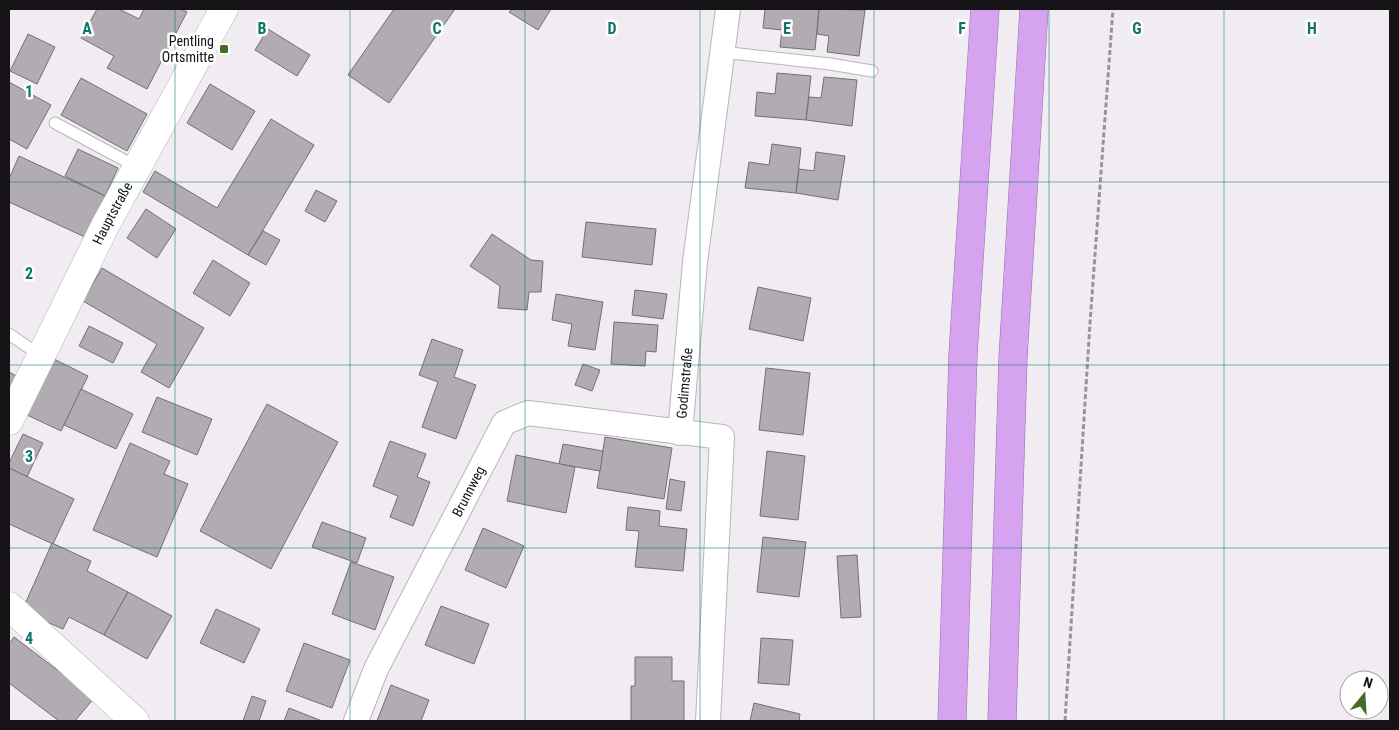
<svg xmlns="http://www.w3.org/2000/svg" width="1399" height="730" viewBox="0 0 1399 730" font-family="'Roboto Condensed',sans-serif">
<rect width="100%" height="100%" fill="#f0ecf2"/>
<g fill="#b0acb2" stroke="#737075">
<path d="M 97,9 L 119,9 L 139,19 L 144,9 L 181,9 L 187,12 L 147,89 L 107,68 L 114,56 L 81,38 Z"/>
<path d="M 394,9 L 455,9 L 389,103 L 348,75 Z"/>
<path d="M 512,9 L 551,9 L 538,30 L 509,12 Z"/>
<path d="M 765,9 L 819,9 L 815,50 L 780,47 L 782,30 L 763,28 Z"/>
<path d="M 819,9 L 865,10 L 859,56 L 827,52 L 829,36 L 817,34 Z"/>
<path d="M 268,29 L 310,55 L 297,76 L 255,50 Z"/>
<path d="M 28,34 L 55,47 L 37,84 L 10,71 Z"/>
<path d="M 777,73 L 811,76 L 806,120 L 755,116 L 757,92 L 775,94 Z"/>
<path d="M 824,77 L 857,80 L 852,126 L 806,120 L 809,97 L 821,98 Z"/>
<path d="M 81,78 L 147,114 L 127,151 L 61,115 Z"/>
<path d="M 9,82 L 51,105 L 27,149 L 9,139 Z"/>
<path d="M 210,84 L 255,111 L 232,150 L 187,123 Z"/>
<path d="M 271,119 L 314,145 L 248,255 L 143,192 L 155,171 L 217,208 Z"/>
<path d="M 772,144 L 801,148 L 796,193 L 745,188 L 749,162 L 769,165 Z"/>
<path d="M 78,149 L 118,168 L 105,196 L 65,176 Z"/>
<path d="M 816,152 L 845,156 L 838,200 L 796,193 L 799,169 L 814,171 Z"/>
<path d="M 19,156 L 105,196 L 85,237 L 9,202 L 9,179 Z"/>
<path d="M 316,190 L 337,201 L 325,222 L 305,211 Z"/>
<path d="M 146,209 L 176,229 L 157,258 L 127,238 Z"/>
<path d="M 586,222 L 656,229 L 652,265 L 582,257 Z"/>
<path d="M 263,231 L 280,240 L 266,265 L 248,255 Z"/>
<path d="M 492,234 L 531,260 L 543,261 L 541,292 L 529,292 L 527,310 L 498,308 L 500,286 L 470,266 Z"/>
<path d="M 213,260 L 250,283 L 230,316 L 193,293 Z"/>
<path d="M 102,268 L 204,328 L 169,388 L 141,372 L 157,344 L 83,301 Z"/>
<path d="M 758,287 L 811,298 L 803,341 L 749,329 Z"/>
<path d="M 635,290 L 667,294 L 663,319 L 632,315 Z"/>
<path d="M 556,294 L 603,302 L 595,350 L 568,346 L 572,324 L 552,320 Z"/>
<path d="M 614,322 L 658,325 L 656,352 L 646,351 L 645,366 L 611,364 Z"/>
<path d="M 89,326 L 123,343 L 113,363 L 79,346 Z"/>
<path d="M 432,339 L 463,350 L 454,377 L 476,385 L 456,439 L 422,427 L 438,382 L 419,375 Z"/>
<path d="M 52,358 L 88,376 L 61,431 L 25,414 Z"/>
<path d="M 583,364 L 600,370 L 592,391 L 575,385 Z"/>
<path d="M 766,368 L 810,373 L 803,435 L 759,430 Z"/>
<path d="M 9,372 L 19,377 L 9,396 Z"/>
<path d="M 81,389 L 133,414 L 116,449 L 64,425 Z"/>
<path d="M 157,397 L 212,419 L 197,455 L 142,432 Z"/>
<path d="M 267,404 L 338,442 L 271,569 L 200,531 Z"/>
<path d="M 23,434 L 43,443 L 27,477 L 9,468 L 9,463 Z"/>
<path d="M 605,437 L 672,448 L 664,499 L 597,488 Z"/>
<path d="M 390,441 L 426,454 L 417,477 L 430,482 L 413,526 L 390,517 L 398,496 L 373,486 Z"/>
<path d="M 130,443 L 170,461 L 164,474 L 188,484 L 157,557 L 93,530 Z"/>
<path d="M 563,444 L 603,451 L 600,471 L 559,464 Z"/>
<path d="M 767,451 L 805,456 L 798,520 L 760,516 Z"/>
<path d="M 516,455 L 575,467 L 566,513 L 507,501 Z"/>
<path d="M 9,468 L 74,499 L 53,544 L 9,524 Z"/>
<path d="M 670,479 L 685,482 L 681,511 L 666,509 Z"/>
<path d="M 628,507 L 660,511 L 659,526 L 687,529 L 683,571 L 635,567 L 639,531 L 626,530 Z"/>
<path d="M 322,522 L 366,538 L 357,563 L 312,547 Z"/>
<path d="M 483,528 L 524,546 L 506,588 L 465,570 Z"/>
<path d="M 763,537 L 806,542 L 799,597 L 757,592 Z"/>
<path d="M 52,543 L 91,561 L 87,571 L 128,592 L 104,635 L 69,617 L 63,629 L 22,611 Z"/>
<path d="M 857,555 L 861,617 L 841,618 L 837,556 Z"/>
<path d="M 351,562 L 394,577 L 375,630 L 332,614 Z"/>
<path d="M 128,592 L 172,616 L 147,659 L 104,635 Z"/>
<path d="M 441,606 L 489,624 L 474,664 L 425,645 Z"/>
<path d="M 216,609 L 260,629 L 244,663 L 200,643 Z"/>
<path d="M 14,637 L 94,698 L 75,721 L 59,721 L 9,683 L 9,644 Z"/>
<path d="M 761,638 L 793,640 L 789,685 L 758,683 Z"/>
<path d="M 304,643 L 350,660 L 332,708 L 286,691 Z"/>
<path d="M 635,657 L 672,657 L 672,681 L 684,681 L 684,721 L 631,721 L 631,686 L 635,686 Z"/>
<path d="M 391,685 L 429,700 L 421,721 L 377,721 Z"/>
<path d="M 252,696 L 266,701 L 259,721 L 243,721 Z"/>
<path d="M 754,703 L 800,714 L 799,721 L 750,721 Z"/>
<path d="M 289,708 L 322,721 L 284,721 Z"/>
</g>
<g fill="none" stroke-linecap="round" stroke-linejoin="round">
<g stroke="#b9b5bb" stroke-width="13">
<g id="service">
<path d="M 722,52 L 830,64 L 872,71"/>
<path d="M 55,123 L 137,167"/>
<path d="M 9,334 L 41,356"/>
</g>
</g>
<g stroke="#b9b5bb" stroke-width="26">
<g id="minor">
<path id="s1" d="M 680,433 L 695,262 L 728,9"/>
<path id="s2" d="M 356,721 L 376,669 L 504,423 L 528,413 L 722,437 L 708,721"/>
</g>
</g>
<g stroke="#b9b5bb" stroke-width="29">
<g id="tertiary">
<path id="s3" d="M 9,421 L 106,224 L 224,9"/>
<path d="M 9,606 L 135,721"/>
</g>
</g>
<g stroke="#9271a3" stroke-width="29">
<g id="motorway">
<path d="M 952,721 L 963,355 L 985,9"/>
<path d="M 1002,721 L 1013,358 L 1034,9"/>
</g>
</g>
<path stroke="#979499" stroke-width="3" stroke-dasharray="5 2.5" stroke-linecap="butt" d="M 1065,721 L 1090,323 L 1113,9"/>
<use href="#service" stroke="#fff" stroke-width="11"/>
<use href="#minor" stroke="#fff" stroke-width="24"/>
<use href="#tertiary" stroke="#fff" stroke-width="28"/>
<use href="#motorway" stroke="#d6a3f0" stroke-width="28"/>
</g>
<path fill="none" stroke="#0f766e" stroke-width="1" stroke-opacity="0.55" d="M 175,9 L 175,721M 350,9 L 350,721M 525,9 L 525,721M 700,9 L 700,721M 874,9 L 874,721M 1049,9 L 1049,721M 1224,9 L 1224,721M 9,182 L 1390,182M 9,365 L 1390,365M 9,548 L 1390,548"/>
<rect fill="#456c27" stroke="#fff" stroke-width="2" x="219" y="44" width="10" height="10" rx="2.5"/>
<g text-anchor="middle" stroke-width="5" stroke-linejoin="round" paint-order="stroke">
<g font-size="14" fill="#151315" stroke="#fff" text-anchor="end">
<text x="214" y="46">Pentling<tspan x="214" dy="16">Ortsmitte</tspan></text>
</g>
<g font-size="14" fill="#151315" stroke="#fff">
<text dy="5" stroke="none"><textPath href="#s3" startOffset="232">Hauptstraße</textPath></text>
<text dy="5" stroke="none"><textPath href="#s1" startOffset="50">Godimstraße</textPath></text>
<text dy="5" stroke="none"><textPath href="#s2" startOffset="256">Brunnweg</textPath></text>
</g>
</g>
<g font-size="16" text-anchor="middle" font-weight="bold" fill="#0f766e" stroke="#fff" stroke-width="5" stroke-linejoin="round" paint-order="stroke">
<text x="87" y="34">A</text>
<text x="262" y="34">B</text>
<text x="437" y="34">C</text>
<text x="612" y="34">D</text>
<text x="787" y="34">E</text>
<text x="962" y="34">F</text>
<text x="1137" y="34">G</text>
<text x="1312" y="34">H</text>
<text x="29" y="97">1</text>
<text x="29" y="279">2</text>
<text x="29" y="462">3</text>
<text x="29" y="644">4</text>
</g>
<rect width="1399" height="730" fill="none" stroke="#151315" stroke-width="20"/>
<g transform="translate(1364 695) rotate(18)"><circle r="24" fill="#ffffff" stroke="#a1a1a1"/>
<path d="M0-4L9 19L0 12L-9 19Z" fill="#456c27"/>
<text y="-8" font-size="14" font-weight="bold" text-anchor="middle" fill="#151315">N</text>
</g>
</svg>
